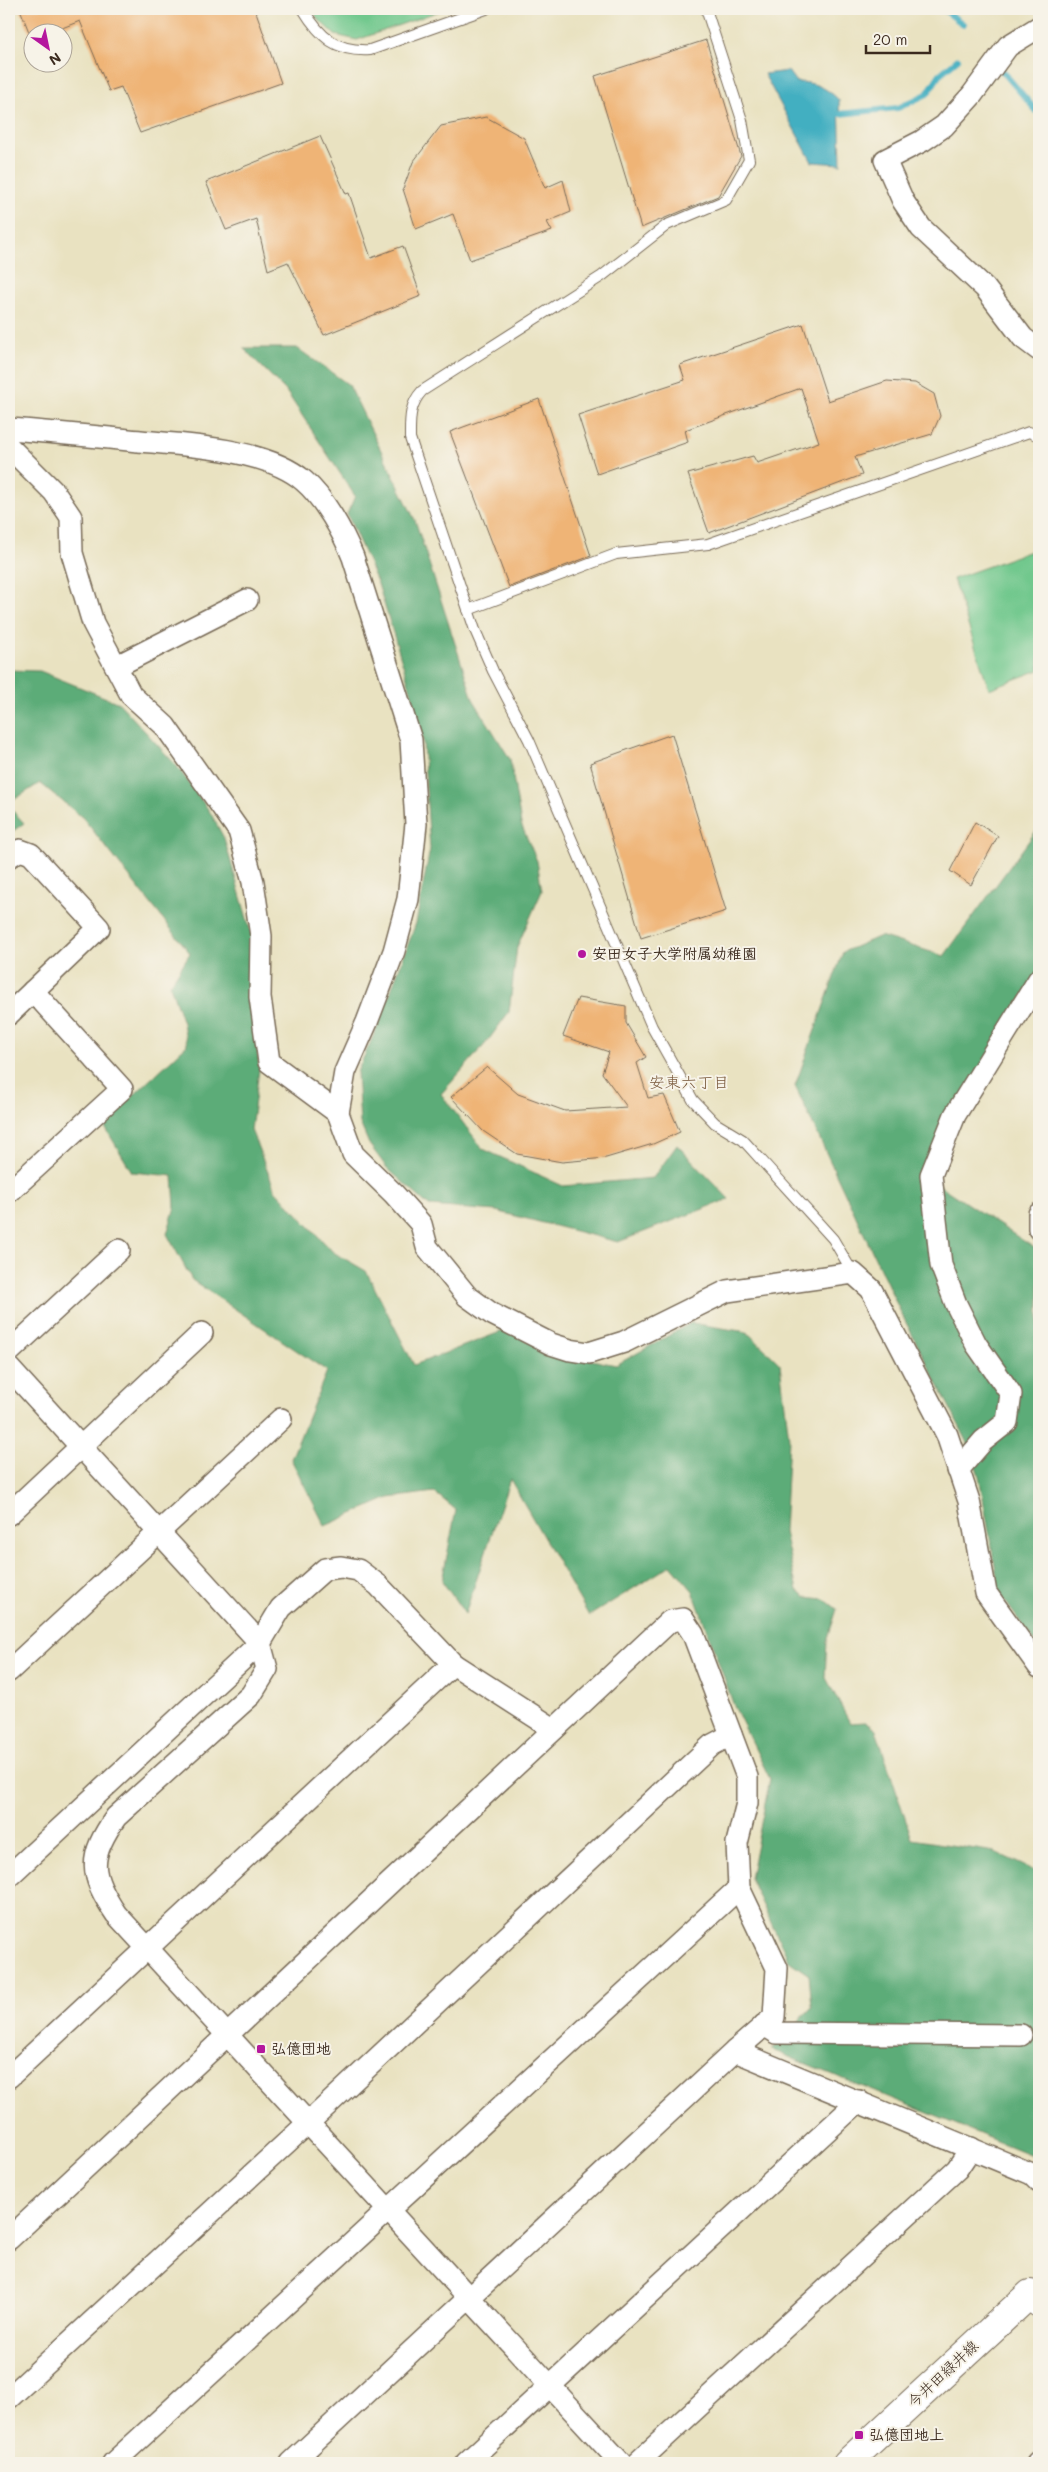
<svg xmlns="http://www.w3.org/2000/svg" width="1048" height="2472" viewBox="0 0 1048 2472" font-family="Mali,'Klee One',sans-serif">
<rect width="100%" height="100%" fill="#f7f3e8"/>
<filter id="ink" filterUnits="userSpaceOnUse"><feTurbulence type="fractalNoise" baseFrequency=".02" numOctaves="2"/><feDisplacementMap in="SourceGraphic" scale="10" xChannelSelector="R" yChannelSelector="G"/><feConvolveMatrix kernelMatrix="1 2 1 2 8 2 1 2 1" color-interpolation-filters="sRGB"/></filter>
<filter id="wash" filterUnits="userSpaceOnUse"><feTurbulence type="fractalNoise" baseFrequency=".0096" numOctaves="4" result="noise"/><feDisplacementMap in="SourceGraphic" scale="20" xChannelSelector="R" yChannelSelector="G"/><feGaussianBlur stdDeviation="1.12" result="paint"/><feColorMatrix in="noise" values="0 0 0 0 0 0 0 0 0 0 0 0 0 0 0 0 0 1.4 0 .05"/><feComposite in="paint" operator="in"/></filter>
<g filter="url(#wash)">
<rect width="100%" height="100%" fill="#e9e2c1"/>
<g fill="#71c88d" stroke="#567956">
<path d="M 313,9 L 445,9 L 357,40 L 335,35 L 317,18 Z"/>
<path d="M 1039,548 L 1039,670 L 989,689 L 953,579 Z"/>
</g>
<g fill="#5cac78" stroke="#4c6b4b">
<path d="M 243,348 L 297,348 L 349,385 L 415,520 L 473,699 L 510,759 L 521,824 L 537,861 L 542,891 L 517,947 L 509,1012 L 487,1042 L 441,1094 L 483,1149 L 563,1186 L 653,1178 L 677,1145 L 729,1199 L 618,1242 L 496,1211 L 429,1206 L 387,1168 L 369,1144 L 360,1123 L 357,1072 L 377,1028 L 416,923 L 430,849 L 423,742 L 411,691 L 378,584 L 347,514 L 355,496 L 286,391 Z"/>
<path d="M 9,670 L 40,671 L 119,703 L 176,765 L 210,812 L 224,838 L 252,936 L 254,1008 L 259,1070 L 251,1130 L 275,1190 L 333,1252 L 366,1271 L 414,1365 L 503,1331 L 557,1353 L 616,1365 L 691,1323 L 747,1332 L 780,1364 L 789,1439 L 784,1532 L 797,1590 L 805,1597 L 824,1599 L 837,1609 L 827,1641 L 825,1676 L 850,1723 L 865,1722 L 876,1730 L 912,1839 L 995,1852 L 1039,1873 L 1039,2158 L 772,2050 L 812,2007 L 809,1975 L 789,1961 L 750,1878 L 770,1779 L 734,1706 L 693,1591 L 671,1565 L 589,1616 L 510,1479 L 465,1614 L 442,1581 L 456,1510 L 434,1492 L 389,1498 L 325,1526 L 291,1459 L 327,1371 L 192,1280 L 167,1234 L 175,1207 L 173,1176 L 132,1172 L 103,1124 L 187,1045 L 183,1023 L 170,985 L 190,953 L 83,818 L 40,783 L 9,803 Z"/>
<path d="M 9,807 L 24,823 L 9,834 Z"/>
<path d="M 1039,827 L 1039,970 L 919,1172 L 1039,1251 L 1039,1648 L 1000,1594 L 979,1476 L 967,1441 L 901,1313 L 795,1086 L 843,952 L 880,936 L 944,956 Z"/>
</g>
<path fill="#43afc1" stroke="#3f6c70" d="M 788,71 L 796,82 C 814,82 826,87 839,100 L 841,164 L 812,162 L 764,74 Z"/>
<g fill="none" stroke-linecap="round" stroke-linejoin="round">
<g stroke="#43afc1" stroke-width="6">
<path d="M 943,9 L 963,24"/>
<path d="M 999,67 L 1039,114"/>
<path d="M 839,114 L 898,108 L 927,94 L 940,74 L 958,59"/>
</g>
</g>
<g id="blocks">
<g fill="#efb476">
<path d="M 20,9 L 255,9 L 281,83 L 140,133 L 121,87 L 109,91 L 80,21 L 52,32 L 29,32 Z"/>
<path d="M 706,40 L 741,156 L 718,196 L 641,228 L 595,76 Z"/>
<path d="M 486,117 L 524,138 L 545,188 L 563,180 L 571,212 L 547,222 L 552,231 L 470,260 L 453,214 L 416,229 L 403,189 L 413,162 L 441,126 Z"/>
<path d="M 320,136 L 346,194 L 349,193 L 371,258 L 403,246 L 421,296 L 324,335 L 288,262 L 268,270 L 256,219 L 226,230 L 206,182 Z"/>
<path d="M 803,324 L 828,401 L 887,381 L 915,383 L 934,394 L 940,416 L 932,434 L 855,457 L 862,475 L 709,533 L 688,474 L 753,456 L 757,463 L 819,442 L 801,388 L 685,430 L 688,442 L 597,474 L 578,415 L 685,380 L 680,365 Z"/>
<path d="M 539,399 L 591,556 L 509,587 L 450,432 Z"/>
<path d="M 672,734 L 726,911 L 641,938 L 590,763 Z"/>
<path d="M 975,822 L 998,836 L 971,885 L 950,871 Z"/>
<path d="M 578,998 L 626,1006 L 626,1023 L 646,1057 L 637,1063 L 648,1098 L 664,1095 L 680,1132 L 653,1144 L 606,1158 L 562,1162 L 517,1154 L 483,1131 L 451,1097 L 487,1067 L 518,1094 L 565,1111 L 627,1107 L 602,1073 L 609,1052 L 563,1036 Z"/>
</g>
</g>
</g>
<g filter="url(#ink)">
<use href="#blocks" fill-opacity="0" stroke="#786a57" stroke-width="1"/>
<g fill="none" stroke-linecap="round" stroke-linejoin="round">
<g stroke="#786a57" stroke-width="12">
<g id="lane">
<path d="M 303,9 C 320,37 336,52 370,50 L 486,9"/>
<path d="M 706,9 L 742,120 L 749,160 L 726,200 L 667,225 L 602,276 L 422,391 C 409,405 410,420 410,438 L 475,630 L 493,671 L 529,740 L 652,1027 L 693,1100 L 715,1123 L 743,1140 L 833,1239 L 853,1273"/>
<path d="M 468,610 L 616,554 L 708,544 L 1029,432 L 1039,436"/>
</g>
</g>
<g stroke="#786a57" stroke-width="24">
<g id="street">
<path d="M 1039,27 L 1008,46 L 972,95 L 944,126 L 922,141 L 885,160 L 903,201 L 921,228 L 985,288 L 1023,338 L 1039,350"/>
<path d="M 9,429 C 49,432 89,436 129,440 C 179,445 265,447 304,481 C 324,498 343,532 353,557 L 411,740 L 416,824 L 408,899 L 394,951 L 367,1022 L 345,1072 L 338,1113 L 353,1154 L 394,1194 L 421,1224 L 427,1247 L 467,1296 L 492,1314 L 551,1344 L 570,1350 L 589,1353 L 624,1342 L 727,1291 L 853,1273 L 871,1289 L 947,1435 L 969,1501 L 986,1593 L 1039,1667"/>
<path d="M 9,447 L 54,492 L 71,517 L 72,553 L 93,623 L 131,695 L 165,726 L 239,831 L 253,882 L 261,936 L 260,997 L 269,1062 L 338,1113"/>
<path d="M 117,666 L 247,600"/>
<path d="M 9,857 L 20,850 L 31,854 L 99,928 L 9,1014"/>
<path d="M 9,1192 L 122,1089 L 33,991"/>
<path d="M 1039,1214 L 1039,1229"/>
<path d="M 9,1352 L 119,1250"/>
<path d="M 9,1368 L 260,1643 L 267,1669 L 251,1695 L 116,1817 C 88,1857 89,1874 116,1914 L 621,2463"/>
<path d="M 958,1470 L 983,1441 L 1007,1422 L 1011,1394 L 976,1344 L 956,1304 L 941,1265 L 931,1175 L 955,1115 L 1039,979"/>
<path d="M 9,1514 L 202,1333"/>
<path d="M 9,1671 L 281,1419"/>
<path d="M 9,1876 L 260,1643 L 281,1608 L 325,1569 L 341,1567 L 358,1570 L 378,1585 L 453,1664 L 554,1729"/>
<path d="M 764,2025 L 777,2033 L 1021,2035"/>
<path d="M 9,2077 L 453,1664"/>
<path d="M 9,2239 L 670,1621 L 683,1619 L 693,1634 L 747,1777 L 747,1803 L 737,1843 L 739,1888 L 777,1968 L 774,2017 L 735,2051 L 1032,2174 L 1039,2181"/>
<path d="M 9,2398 L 307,2124 L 712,1745 L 731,1735"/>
<path d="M 113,2463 L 739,1888"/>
<path d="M 291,2463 L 735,2051"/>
<path d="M 466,2463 L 859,2101"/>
<path d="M 637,2463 L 957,2169 L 971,2148"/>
<path d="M 1037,2463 L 1039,2461"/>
</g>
</g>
<g stroke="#786a57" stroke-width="30">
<path id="secondary" d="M 847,2463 L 1030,2294 L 1039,2303"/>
</g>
<use href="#lane" stroke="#fff" stroke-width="10"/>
<use href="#street" stroke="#fff" stroke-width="21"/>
<use href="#secondary" stroke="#fff" stroke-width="28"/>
</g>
</g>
<g fill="#b5179e" stroke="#f7f3e8" stroke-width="2">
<circle cx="582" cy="954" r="5"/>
<rect x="256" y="2044" width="10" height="10" rx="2.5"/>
<rect x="854" y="2430" width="10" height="10" rx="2.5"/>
</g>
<g text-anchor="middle" stroke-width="4" stroke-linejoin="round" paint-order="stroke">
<g font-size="15" font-weight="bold" fill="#3b2a1e" stroke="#f7f3e8" text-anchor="start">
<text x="592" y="959">安田女子大学附属幼稚園</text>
<text x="271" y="2054">弘億団地</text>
<text x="869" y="2440">弘億団地上</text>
</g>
<g font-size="15" fill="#3b2a1e" stroke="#f7f3e8">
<text transform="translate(943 2374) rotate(-43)" y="5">今井田緑井線</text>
</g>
<g font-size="16" fill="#7a5a3d" stroke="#f7f3e8">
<text x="689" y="1088">安東六丁目</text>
</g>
</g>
<rect width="1048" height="2472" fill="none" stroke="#f7f3e8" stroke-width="30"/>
<g transform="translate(48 48) rotate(147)"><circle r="24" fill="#f7f3e8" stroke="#aca397"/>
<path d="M0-4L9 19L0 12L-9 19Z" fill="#b5179e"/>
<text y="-8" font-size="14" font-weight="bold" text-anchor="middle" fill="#3b2a1e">N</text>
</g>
<path d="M866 45v8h64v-8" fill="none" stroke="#3b2a1e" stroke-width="2.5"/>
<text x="873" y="45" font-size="15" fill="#3b2a1e" stroke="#f7f3e8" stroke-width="4" paint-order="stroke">20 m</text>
</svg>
